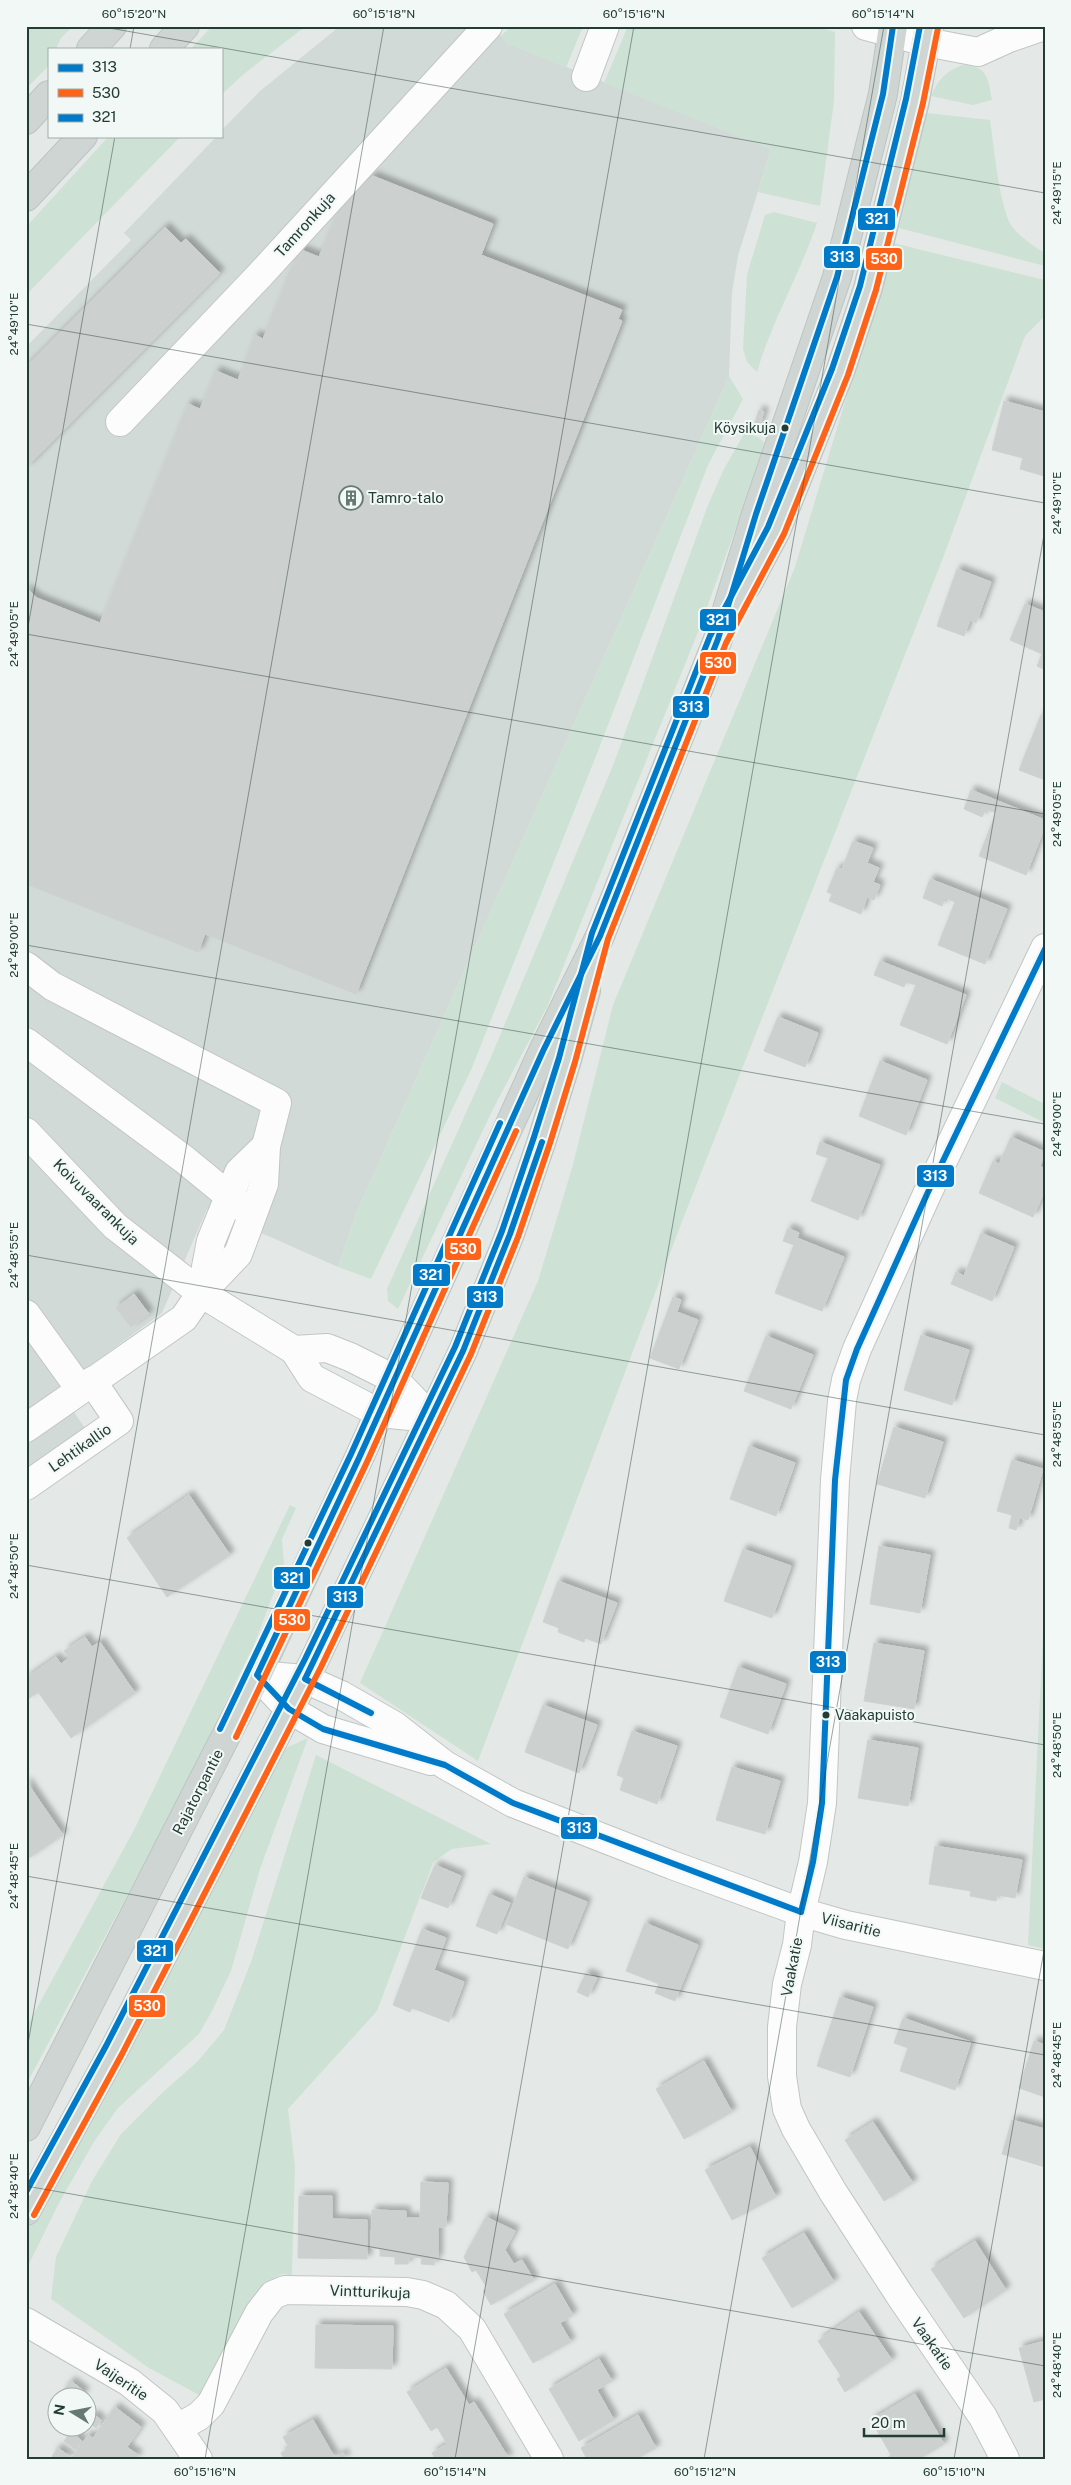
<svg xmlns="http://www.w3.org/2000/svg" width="1071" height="2485" viewBox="0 0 1071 2485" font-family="'Public Sans',sans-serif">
<defs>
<filter id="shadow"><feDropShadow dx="4.5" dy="-4.5" stdDeviation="2.5" flood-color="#0004"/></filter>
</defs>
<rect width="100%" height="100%" fill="#e4e9e7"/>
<path fill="#d2dad7" d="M 340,26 L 493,26 L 507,43 L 771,149 L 738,256 L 732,293 L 729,376 L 356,1214 L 338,1267 L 207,1209 L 162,1313 L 58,1389 L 85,1428 L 26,1469 L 26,347 L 131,240 L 124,233 L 217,136 L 221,136 L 221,131 L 260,91 Z"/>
<g fill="#cee1d5">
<path d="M 26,26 L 73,26 L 61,38 L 56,49 L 49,49 L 49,65 L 26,89 Z"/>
<path d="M 212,26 L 306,26 L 245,73 L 221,95 L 221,49 L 191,49 Z"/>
<path d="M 511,26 L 583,26 L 566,68 L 507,43 L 501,36 Z"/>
<path d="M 628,26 L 813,26 L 835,32 L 834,101 L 820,206 L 758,192 L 771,149 L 604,83 Z"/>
<path d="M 962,65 C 988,66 988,78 992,100 L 973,105 L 931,96 C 938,80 946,71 962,65 Z"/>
<path d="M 927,113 L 990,120 C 994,144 999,212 1014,229 C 1023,239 1034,246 1045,253 L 1045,266 L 899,228 Z"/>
<path d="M 109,136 L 181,136 L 26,295 L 26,227 Z"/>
<path d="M 774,212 L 817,223 C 800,274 772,321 757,372 L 747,362 L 743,349 L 747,275 L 765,215 Z"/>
<path d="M 893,243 L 1045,280 L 1045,316 L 1025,336 L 943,558 L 683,1219 L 478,1761 L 360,1683 L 538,1281 L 572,1168 L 613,1005 L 795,567 Z"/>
<path d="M 729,376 L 743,399 L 708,465 L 598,751 L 471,1070 L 371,1279 L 338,1267 L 356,1214 Z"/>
<path d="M 745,432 L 760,438 L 764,443 L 761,459 L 698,632 L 547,1007 L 495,1105 L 398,1309 L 388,1301 L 387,1289 L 491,1057 L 614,763 L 708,505 L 724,469 Z"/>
<path d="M 1002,1082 L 1045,1104 L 1045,1123 L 995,1098 Z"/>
<path d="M 290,1505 L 296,1508 L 282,1539 L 284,1566 L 254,1645 L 171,1813 L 26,2085 L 26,2028 L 135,1828 Z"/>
<path d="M 1045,1594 L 1045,1949 L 1028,1945 Z"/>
<path d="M 308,1738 L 260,1869 L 231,1971 L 213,2009 L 199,2034 L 118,2108 L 95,2140 L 59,2203 L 26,2270 L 26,2233 L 46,2195 L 277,1757 L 288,1747 Z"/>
<path d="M 316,1755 L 491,1844 L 452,1849 L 433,1862 L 377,2011 L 288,2109 L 295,2166 L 292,2275 L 282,2274 L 262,2286 L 201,2396 L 149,2368 L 51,2299 L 56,2257 L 92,2181 L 121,2134 L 162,2093 L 198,2061 L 224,2030 L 251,1962 Z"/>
</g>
<g fill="#ccd0cf" stroke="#cdd2d0" filter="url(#shadow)">
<path d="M 373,176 L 493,224 L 481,255 L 622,310 L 618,319 L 622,321 L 356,994 L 205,934 L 198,952 L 26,884 L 26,588 L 37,598 L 100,623 L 188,404 L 200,409 L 216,371 L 238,380 L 255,335 L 263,339 L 299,249 L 319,257 L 341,204 Z"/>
<path d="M 165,227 L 181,243 L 186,239 L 220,273 L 26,468 L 26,367 Z"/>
<path d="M 1004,401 L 1045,412 L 1044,476 L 1020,469 L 1023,458 L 992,450 Z"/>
<path d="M 759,410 L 764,412 L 759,427 L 754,425 Z"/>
<path d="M 957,569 L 991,582 L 976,623 L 970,620 L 964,636 L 937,626 Z"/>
<path d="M 1025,604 L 1045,612 L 1045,670 L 1037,666 L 1042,654 L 1010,640 Z"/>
<path d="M 1041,715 L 1045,717 L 1045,780 L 1019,770 Z"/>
<path d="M 971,790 L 1045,820 L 1045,826 L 1026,875 L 979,856 L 996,813 L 986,809 L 982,817 L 964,809 Z"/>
<path d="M 853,841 L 873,848 L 867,863 L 879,868 L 873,882 L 880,885 L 874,900 L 867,897 L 861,914 L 829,901 L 832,894 L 827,892 L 837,868 L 842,869 Z"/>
<path d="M 930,879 L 1007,909 L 985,964 L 938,945 L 955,902 L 945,898 L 942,906 L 923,898 Z"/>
<path d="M 880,961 L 966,995 L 947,1044 L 900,1025 L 916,985 L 906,982 L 904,987 L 874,975 Z"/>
<path d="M 778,1017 L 818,1033 L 805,1067 L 764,1051 Z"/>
<path d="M 880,1061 L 927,1080 L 906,1135 L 859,1116 Z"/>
<path d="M 1011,1137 L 1045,1152 L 1040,1166 L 1045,1169 L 1045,1190 L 1033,1217 L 979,1193 L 993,1161 L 999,1164 Z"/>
<path d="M 820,1142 L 880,1165 L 858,1220 L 811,1201 L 828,1158 L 816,1154 Z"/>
<path d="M 788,1228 L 799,1233 L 797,1238 L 844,1257 L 822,1311 L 775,1293 L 794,1245 L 783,1241 Z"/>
<path d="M 981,1233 L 1014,1247 L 992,1301 L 951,1284 L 956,1272 L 964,1276 Z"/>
<path d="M 134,1294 L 149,1314 L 131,1327 L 116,1308 Z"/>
<path d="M 673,1297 L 681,1300 L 677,1312 L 698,1320 L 679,1369 L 650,1358 Z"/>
<path d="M 921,1335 L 969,1350 L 952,1405 L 904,1390 Z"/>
<path d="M 766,1336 L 813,1355 L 791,1409 L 744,1391 Z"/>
<path d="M 894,1427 L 943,1442 L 925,1498 L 877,1484 Z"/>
<path d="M 749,1446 L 795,1463 L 776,1516 L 730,1499 Z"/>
<path d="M 1012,1460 L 1043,1469 L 1028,1520 L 1020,1518 L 1016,1530 L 1009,1528 L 1012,1515 L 997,1511 Z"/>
<path d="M 189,1495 L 230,1555 L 167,1597 L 127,1538 Z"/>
<path d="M 879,1546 L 930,1555 L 920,1613 L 870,1604 Z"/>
<path d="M 743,1549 L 791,1566 L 772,1618 L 724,1601 Z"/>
<path d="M 558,1581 L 617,1603 L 601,1644 L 585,1638 L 584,1642 L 558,1632 L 559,1628 L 543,1622 Z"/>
<path d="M 85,1637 L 92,1647 L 100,1642 L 135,1693 L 71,1738 L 38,1692 L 28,1699 L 26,1696 L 26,1678 L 56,1657 L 61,1664 L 69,1658 L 64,1651 Z"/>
<path d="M 874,1643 L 924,1651 L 914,1709 L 864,1701 Z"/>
<path d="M 738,1667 L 786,1684 L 768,1734 L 720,1717 Z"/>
<path d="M 543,1705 L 597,1725 L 579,1773 L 525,1752 Z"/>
<path d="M 632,1731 L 677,1746 L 657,1804 L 620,1790 L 624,1778 L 617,1775 Z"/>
<path d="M 868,1740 L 918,1748 L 908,1806 L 858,1798 Z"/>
<path d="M 732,1767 L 780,1781 L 765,1834 L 716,1820 Z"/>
<path d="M 26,1781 L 63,1835 L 26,1860 Z"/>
<path d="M 935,1846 L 1022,1860 L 1015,1898 L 997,1895 L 996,1901 L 970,1896 L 971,1891 L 929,1884 Z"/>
<path d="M 435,1865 L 461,1876 L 448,1908 L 421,1898 Z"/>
<path d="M 524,1877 L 587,1902 L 568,1949 L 506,1924 Z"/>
<path d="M 489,1894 L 510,1903 L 497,1934 L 476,1926 Z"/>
<path d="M 645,1923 L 698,1945 L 675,2001 L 655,1993 L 659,1984 L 626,1971 Z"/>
<path d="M 422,1929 L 446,1938 L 434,1970 L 464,1982 L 449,2022 L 412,2008 L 410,2012 L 393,2005 Z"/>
<path d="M 586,1973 L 597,1978 L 588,1997 L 577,1992 Z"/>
<path d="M 840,1997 L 873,2007 L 850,2077 L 817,2066 Z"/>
<path d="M 903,2018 L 971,2042 L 955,2090 L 900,2071 L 908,2048 L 894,2043 Z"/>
<path d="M 1034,2041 L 1045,2045 L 1045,2097 L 1019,2088 Z"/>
<path d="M 704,2061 L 732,2112 L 684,2139 L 656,2089 Z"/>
<path d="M 1012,2120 L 1045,2129 L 1045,2167 L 1002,2154 Z"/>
<path d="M 873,2122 L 913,2183 L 884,2201 L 845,2140 Z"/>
<path d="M 750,2147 L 776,2197 L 732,2220 L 705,2170 Z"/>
<path d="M 421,2182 L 448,2183 L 446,2227 L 438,2227 L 438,2259 L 435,2259 L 434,2265 L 421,2264 L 422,2258 L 409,2257 L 408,2264 L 395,2264 L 395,2257 L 380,2256 L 380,2249 L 371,2248 L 372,2210 L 406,2211 L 406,2218 L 420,2218 Z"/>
<path d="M 299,2196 L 332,2196 L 332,2219 L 367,2220 L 367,2259 L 298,2258 Z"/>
<path d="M 486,2217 L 515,2231 L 505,2250 L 514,2264 L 522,2260 L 534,2280 L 491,2305 L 483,2291 L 487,2288 L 476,2270 L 472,2272 L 464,2257 Z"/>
<path d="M 804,2233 L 834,2282 L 792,2308 L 762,2258 Z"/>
<path d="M 975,2241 L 1006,2290 L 964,2318 L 931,2269 Z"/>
<path d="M 555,2284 L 573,2315 L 560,2323 L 571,2342 L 533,2363 L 504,2314 Z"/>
<path d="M 859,2312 L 892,2360 L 845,2392 L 837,2379 L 841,2376 L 818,2341 Z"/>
<path d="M 316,2325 L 393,2326 L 392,2369 L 315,2368 Z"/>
<path d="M 1045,2341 L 1045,2399 L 1034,2402 L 1019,2348 Z"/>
<path d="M 599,2359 L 612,2381 L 597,2390 L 614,2420 L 579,2441 L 549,2389 Z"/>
<path d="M 446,2368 L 469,2405 L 474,2402 L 486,2421 L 447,2444 L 437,2427 L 431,2431 L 407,2392 Z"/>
<path d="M 71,2381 L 85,2392 L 80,2398 L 69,2398 L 62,2392 Z"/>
<path d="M 915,2394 L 944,2444 L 919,2459 L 886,2459 L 891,2455 L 871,2420 Z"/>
<path d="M 115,2407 L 141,2427 L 127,2447 L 138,2455 L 136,2459 L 71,2459 L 88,2435 L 93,2438 Z"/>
<path d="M 93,2414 L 101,2420 L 96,2428 L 88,2422 Z"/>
<path d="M 638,2415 L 656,2448 L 636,2459 L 587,2459 L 581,2448 Z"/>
<path d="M 313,2420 L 335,2458 L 343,2453 L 346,2459 L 284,2459 L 281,2453 L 289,2448 L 283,2437 Z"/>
<path d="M 486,2421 L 509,2459 L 435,2459 L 432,2453 Z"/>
<path d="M 71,2432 L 82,2441 L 76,2450 L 64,2441 Z"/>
<path d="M 58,2448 L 70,2457 L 69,2459 L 55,2459 L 52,2456 Z"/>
</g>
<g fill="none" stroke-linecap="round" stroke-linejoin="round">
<g stroke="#c1c6c4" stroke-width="30">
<g id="minor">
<path d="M 866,26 L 926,42 L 978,52 L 1009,38 L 1044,26"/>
<path d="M 586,77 L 605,26"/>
<path d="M 120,422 L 259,276 L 488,26"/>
<path d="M 26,966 L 52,986 L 277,1103 L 266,1146 L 264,1184 L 238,1254 L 201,1293 L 184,1318 L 26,1428"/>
<path d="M 26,1042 L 185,1160 L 252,1215"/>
<path d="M 26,1132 L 115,1226 L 201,1293 L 294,1350 L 312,1378 L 379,1413 L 431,1418"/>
<path d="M 201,1293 L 211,1241 L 239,1172 L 266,1146"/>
<path d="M 26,1314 L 80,1389"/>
<path d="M 294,1350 L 327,1348 L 350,1357 L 394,1379 L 431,1418"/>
<path d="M 26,1486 L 119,1421 L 92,1381"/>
<path d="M 257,1675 L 305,1679 L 341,1695 L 395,1726 L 445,1765 L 513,1803 L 672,1865 L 801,1912 L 846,1925 L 1045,1966"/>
<path d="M 257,1675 L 289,1709 L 323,1729 L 431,1761"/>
<path d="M 26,2322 L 129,2382 L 165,2411 L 198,2459"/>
<path d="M 178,2428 L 199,2416 L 211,2404 L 259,2313 L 273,2295 L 285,2290 L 407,2292 L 423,2295 L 446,2305 L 472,2329 L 549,2459"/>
<path d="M 1005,2459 L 983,2417 L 899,2294 L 833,2192 L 796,2129 L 787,2109 L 782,2076 L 782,2027 L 787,1984 L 797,1945 L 801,1912 L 813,1862 L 822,1803 L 835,1480 L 842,1401 L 846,1380 L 857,1349 L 928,1192 L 1045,948"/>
</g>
</g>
<g stroke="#bdc5c3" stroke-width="30">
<g id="major">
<path d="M 91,49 L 112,26"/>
<path d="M 164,49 L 185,26"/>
<path d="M 26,120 L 49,95"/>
<path d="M 26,197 L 83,136"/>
<path d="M 747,585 L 776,531 L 840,372 L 868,288 L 915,101 L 929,26"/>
<path d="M 26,2127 L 257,1675 L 359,1458 L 543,1051 L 600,936 L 718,639 L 756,514 L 837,277 L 883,94 L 893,26"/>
<path d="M 26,2211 L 114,2050 L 313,1663 L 463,1351 L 510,1234 L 542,1140 L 567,1060 L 586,991"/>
</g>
</g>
<use href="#minor" stroke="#fbfcfb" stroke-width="28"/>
<use href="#major" stroke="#ced5d3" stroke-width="28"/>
<g stroke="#f2f8f6" stroke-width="10">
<g id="bus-1">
<path d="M 371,1713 L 305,1679 L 463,1351 L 510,1234 L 542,1142"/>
<path d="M 801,1912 L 513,1803 L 445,1765 L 323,1729 L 289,1709 L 257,1675 L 359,1458 L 543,1051 L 600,936 L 718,639 L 756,514 L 837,277 L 883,94 L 893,26"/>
<path d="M 801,1912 L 813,1862 L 822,1803 L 835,1480 L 846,1380 L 857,1349 L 928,1192 L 1045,949"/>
</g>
</g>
<g stroke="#f2f8f6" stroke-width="10">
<g id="bus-2">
<path d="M 236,1737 L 367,1462 L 516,1131"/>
<path d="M 34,2215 L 122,2054 L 321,1667 L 471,1354 L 518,1237 L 550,1143 L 575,1062 L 608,939 L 726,643 L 784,534 L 848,375 L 876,290 L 923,103 L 938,28"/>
</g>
</g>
<g stroke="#f2f8f6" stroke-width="10">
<g id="bus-3">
<path d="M 220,1729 L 351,1454 L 500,1123"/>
<path d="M 26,2192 L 106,2046 L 305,1659 L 455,1347 L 502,1231 L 534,1137 L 559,1058 L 592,933 L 710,636 L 768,527 L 832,369 L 860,286 L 906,99 L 920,26"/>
</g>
</g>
<use href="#bus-1" stroke="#007ac9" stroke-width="6"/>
<use href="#bus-2" stroke="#ff6319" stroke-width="6"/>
<use href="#bus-3" stroke="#007ac9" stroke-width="6"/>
</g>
<path fill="none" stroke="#233c36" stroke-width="1" stroke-opacity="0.45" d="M 98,26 L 1045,193M 130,49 L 134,26M 26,324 L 1045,503M 26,634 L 1045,814M 26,638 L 115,136M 26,945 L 1045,1124M 26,1255 L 1045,1435M 26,1565 L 1045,1745M 26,1876 L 1045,2055M 26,2055 L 384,26M 26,2186 L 1045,2366M 205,2459 L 634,26M 455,2459 L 884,26M 704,2459 L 1045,529M 954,2459 L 1045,1945"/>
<defs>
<g id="building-ring" transform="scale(1.25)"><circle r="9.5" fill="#f2f8f6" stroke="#677974" stroke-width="1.5"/><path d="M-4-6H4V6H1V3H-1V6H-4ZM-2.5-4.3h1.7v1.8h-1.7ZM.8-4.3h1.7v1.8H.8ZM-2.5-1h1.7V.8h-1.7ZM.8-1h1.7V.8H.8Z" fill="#677974"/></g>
</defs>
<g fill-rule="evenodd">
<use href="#building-ring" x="351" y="498"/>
</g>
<g fill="#233c36" stroke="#f2f8f6" stroke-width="2">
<circle cx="785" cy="428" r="4.5"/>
<circle cx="308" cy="1543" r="4.5"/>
<circle cx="826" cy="1715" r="4.5"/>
</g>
<g text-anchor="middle" stroke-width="4" stroke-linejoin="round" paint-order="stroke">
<g font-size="14" fill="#233c36" stroke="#f2f8f6" text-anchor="end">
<text x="776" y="433">Köysikuja</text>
<text x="835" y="1720" text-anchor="start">Vaakapuisto</text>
</g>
<g font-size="15" fill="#233c36" stroke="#f2f8f6">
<text transform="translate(305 225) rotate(-48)" y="5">Tamronkuja</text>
<text transform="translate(96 1202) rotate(45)" y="5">Koivuvaarankuja</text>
<text transform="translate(80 1448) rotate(-35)" y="5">Lehtikallio</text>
<text transform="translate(198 1792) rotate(-63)" y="5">Rajatorpantie</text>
<text transform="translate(851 1925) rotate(14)" y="5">Viisaritie</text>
<text transform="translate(792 1967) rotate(-79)" y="5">Vaakatie</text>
<text transform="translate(370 2292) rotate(2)" y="5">Vintturikuja</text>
<text transform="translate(932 2344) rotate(55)" y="5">Vaakatie</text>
<text transform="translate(121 2380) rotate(34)" y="5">Vaijeritie</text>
</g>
<g font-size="15" fill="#233c36" stroke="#f2f8f6" text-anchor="start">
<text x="368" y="503">Tamro-talo</text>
</g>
</g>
<g stroke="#f2f8f6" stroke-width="2">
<rect x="857" y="207" width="39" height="24" rx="5" fill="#007ac9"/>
<rect x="823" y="245" width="38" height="24" rx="5" fill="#007ac9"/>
<rect x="865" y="247" width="38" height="24" rx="5" fill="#ff6319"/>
<rect x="699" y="608" width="38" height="24" rx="5" fill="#007ac9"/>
<rect x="699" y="651" width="38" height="24" rx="5" fill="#ff6319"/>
<rect x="672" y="695" width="38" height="24" rx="5" fill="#007ac9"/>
<rect x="916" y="1164" width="39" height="24" rx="5" fill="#007ac9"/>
<rect x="444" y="1237" width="38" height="24" rx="5" fill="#ff6319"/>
<rect x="412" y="1263" width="39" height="24" rx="5" fill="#007ac9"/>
<rect x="466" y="1285" width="38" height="24" rx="5" fill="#007ac9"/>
<rect x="273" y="1566" width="38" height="24" rx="5" fill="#007ac9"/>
<rect x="326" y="1585" width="38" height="24" rx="5" fill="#007ac9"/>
<rect x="273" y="1608" width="38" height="24" rx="5" fill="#ff6319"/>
<rect x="809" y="1650" width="38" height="24" rx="5" fill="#007ac9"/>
<rect x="560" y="1816" width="38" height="24" rx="5" fill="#007ac9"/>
<rect x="136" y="1939" width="38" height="24" rx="5" fill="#007ac9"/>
<rect x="128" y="1994" width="38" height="24" rx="5" fill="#ff6319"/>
</g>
<g font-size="14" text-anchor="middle" font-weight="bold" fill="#fff">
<text x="877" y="224">321</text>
<text x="842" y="262">313</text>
<text x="884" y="264">530</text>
<text x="718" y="625">321</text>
<text x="718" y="668">530</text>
<text x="691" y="712">313</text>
<text x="935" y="1181">313</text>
<text x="463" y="1254">530</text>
<text x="431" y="1280">321</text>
<text x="485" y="1302">313</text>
<text x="292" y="1583">321</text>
<text x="345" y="1602">313</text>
<text x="292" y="1625">530</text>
<text x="828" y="1667">313</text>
<text x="579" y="1833">313</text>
<text x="155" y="1956">321</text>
<text x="147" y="2011">530</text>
</g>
<rect width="1071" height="2485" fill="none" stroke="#f2f8f6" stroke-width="55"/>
<rect x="48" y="48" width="175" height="90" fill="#f2f8f6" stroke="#9fada9"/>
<rect x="58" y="64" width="25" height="8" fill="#007ac9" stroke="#9fada9"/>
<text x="92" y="72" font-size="15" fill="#233c36">313</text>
<rect x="58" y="89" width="25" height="8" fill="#ff6319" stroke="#9fada9"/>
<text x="92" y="98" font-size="15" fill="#233c36">530</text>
<rect x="58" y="114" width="25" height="8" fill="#007ac9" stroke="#9fada9"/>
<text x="92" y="122" font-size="15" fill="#233c36">321</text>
<g transform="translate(72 2412) rotate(280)"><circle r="24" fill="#f2f8f6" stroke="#9fada9"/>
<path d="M0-4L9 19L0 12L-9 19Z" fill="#677974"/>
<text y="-8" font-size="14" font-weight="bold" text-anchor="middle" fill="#233c36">N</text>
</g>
<path d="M864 2428v8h80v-8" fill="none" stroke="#233c36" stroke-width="2.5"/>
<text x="871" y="2428" font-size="15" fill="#233c36" stroke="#f2f8f6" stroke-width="4" paint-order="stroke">20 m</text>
<rect x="28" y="28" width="1016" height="2430" fill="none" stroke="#233c36" stroke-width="2"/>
<g font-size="12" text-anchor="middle" fill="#233c36">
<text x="134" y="18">60°15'20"N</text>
<text x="384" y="18">60°15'18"N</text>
<text x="634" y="18">60°15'16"N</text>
<text x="883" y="18">60°15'14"N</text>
<text transform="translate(1057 193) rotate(-90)" y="4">24°49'15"E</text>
<text transform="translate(14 324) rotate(-90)" y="4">24°49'10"E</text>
<text transform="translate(1057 503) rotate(-90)" y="4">24°49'10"E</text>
<text transform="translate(14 634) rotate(-90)" y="4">24°49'05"E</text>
<text transform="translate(1057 814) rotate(-90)" y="4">24°49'05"E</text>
<text transform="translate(14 945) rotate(-90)" y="4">24°49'00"E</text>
<text transform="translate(1057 1124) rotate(-90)" y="4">24°49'00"E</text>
<text transform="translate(14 1255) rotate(-90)" y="4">24°48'55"E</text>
<text transform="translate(1057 1434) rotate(-90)" y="4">24°48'55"E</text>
<text transform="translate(14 1566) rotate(-90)" y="4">24°48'50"E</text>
<text transform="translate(1057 1745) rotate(-90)" y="4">24°48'50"E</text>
<text transform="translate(14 1876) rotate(-90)" y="4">24°48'45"E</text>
<text transform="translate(1057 2055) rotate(-90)" y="4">24°48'45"E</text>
<text transform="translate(14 2186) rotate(-90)" y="4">24°48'40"E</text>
<text transform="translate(1057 2365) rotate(-90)" y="4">24°48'40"E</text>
<text x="205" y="2476">60°15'16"N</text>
<text x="455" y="2476">60°15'14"N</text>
<text x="705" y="2476">60°15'12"N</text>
<text x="954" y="2476">60°15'10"N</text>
</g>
</svg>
